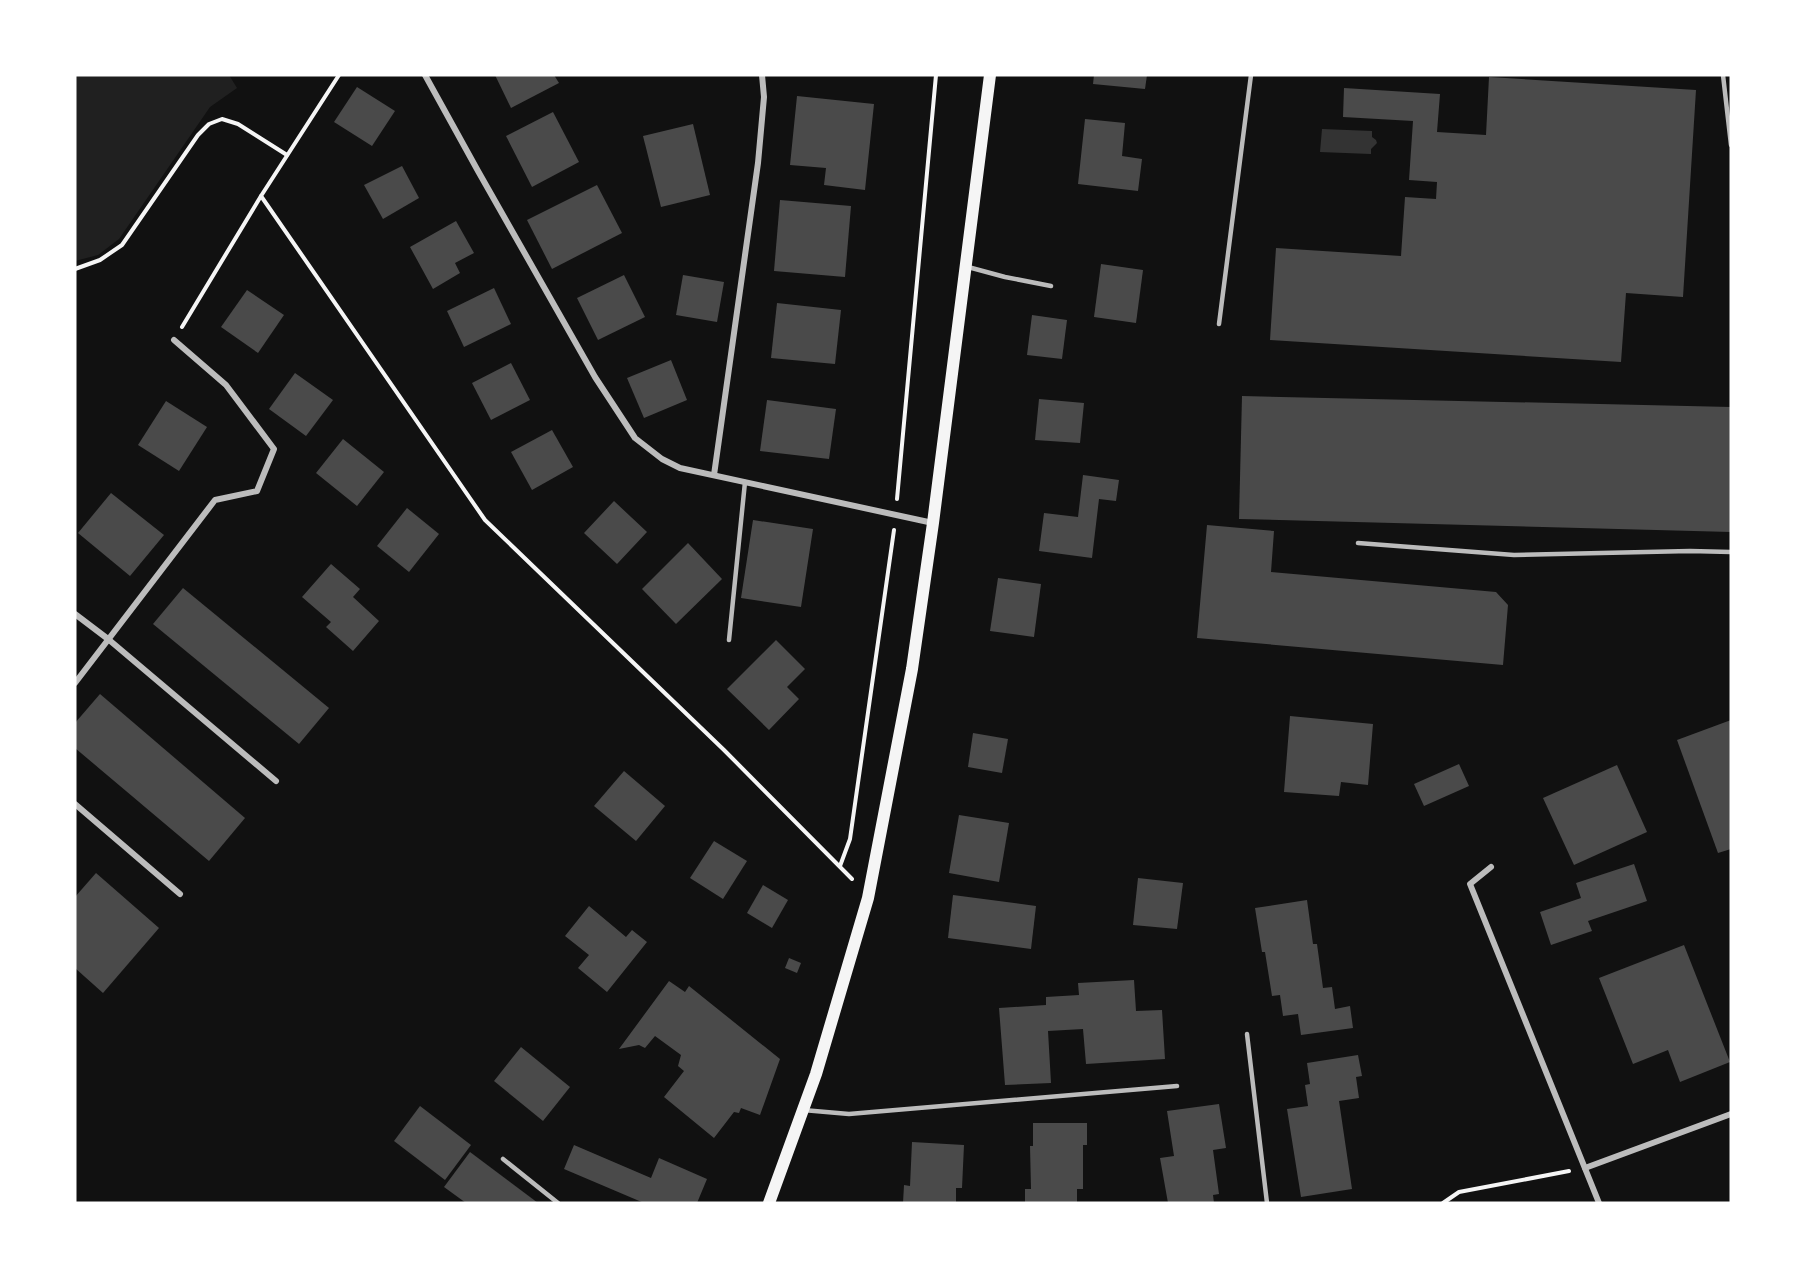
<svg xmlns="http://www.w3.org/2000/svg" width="1806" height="1278" viewBox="0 0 1806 1278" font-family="Montserrat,sans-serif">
<rect width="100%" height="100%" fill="#111"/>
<path fill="#202020" d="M 75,75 L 229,75 L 237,88 L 210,107 L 119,239 L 98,255 L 75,261 Z"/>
<path fill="#333" d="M 1322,129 L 1372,131 L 1372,137 L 1376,140 L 1377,143 L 1371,149 L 1371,154 L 1320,152 Z"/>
<g fill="#4a4a4a">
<path d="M 495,75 L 554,75 L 559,83 L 511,108 Z"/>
<path d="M 1094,75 L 1147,75 L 1145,89 L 1093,84 Z"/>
<path d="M 1489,77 L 1696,90 L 1683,297 L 1626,293 L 1621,362 L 1270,340 L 1276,248 L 1401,256 L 1405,197 L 1436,199 L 1437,182 L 1409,180 L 1413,121 L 1343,117 L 1344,88 L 1440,94 L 1437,132 L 1486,135 Z"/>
<path d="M 357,87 L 395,111 L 372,146 L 334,122 Z"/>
<path d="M 797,96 L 874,104 L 865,190 L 824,185 L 826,168 L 790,165 Z"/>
<path d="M 553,112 L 579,162 L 532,187 L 506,136 Z"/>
<path d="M 1085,119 L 1125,123 L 1122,156 L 1142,159 L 1138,191 L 1078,184 Z"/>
<path d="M 693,124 L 710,195 L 661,207 L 643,136 Z"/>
<path d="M 402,166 L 419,198 L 383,219 L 364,185 Z"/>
<path d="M 597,185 L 622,233 L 552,269 L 527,220 Z"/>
<path d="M 780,200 L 851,206 L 845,277 L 774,271 Z"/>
<path d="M 456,221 L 474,253 L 455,263 L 460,273 L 433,289 L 410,247 Z"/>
<path d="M 1101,264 L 1143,270 L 1136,323 L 1094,317 Z"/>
<path d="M 624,275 L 645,317 L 598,340 L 577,298 Z"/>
<path d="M 683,275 L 724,282 L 717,322 L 676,315 Z"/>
<path d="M 494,288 L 511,324 L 464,347 L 447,311 Z"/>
<path d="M 247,290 L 284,315 L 258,353 L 221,327 Z"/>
<path d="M 777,303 L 841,310 L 835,364 L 771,358 Z"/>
<path d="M 1032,315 L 1067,320 L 1062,359 L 1027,355 Z"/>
<path d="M 671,360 L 687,400 L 644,418 L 627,378 Z"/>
<path d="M 511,363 L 530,400 L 491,420 L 472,383 Z"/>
<path d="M 295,373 L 333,400 L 306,436 L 269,409 Z"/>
<path d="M 1242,396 L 1731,407 L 1731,532 L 1239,519 Z"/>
<path d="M 1039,399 L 1084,403 L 1080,443 L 1035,440 Z"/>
<path d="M 767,400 L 836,409 L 829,459 L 760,451 Z"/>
<path d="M 166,401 L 207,427 L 179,471 L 138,445 Z"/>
<path d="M 552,430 L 573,467 L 532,490 L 511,452 Z"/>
<path d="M 343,439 L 384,472 L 357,506 L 316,473 Z"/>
<path d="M 1083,475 L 1119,480 L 1116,501 L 1099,499 L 1092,558 L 1039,551 L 1044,513 L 1078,517 Z"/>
<path d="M 111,493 L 164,535 L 130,576 L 78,533 Z"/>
<path d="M 614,501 L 647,532 L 617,564 L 584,533 Z"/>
<path d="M 407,508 L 439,534 L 409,572 L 377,546 Z"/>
<path d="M 753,520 L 813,529 L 801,607 L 741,598 Z"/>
<path d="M 1207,525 L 1274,531 L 1271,572 L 1496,592 L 1508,605 L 1503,665 L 1197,638 Z"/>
<path d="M 688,543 L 722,579 L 676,624 L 642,589 Z"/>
<path d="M 331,564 L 360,589 L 353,597 L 379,621 L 353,651 L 326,627 L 331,622 L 302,597 Z"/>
<path d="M 998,578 L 1041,584 L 1034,637 L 990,631 Z"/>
<path d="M 183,588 L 329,708 L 299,744 L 153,624 Z"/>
<path d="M 776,640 L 805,669 L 787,687 L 799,699 L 769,730 L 727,689 Z"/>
<path d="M 100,694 L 245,818 L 209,861 L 75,748 L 75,723 Z"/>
<path d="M 1290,716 L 1373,724 L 1368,785 L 1341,782 L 1339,796 L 1284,792 Z"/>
<path d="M 1731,720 L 1731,849 L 1718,853 L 1677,740 Z"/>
<path d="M 973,733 L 1008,739 L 1002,773 L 968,767 Z"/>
<path d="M 1459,764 L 1469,786 L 1424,806 L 1414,784 Z"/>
<path d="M 1617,765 L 1647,832 L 1574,865 L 1543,798 Z"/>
<path d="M 624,771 L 665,806 L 636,841 L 594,806 Z"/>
<path d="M 959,815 L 1009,823 L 999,882 L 949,873 Z"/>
<path d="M 714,841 L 747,861 L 723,899 L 690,878 Z"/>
<path d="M 1634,864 L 1647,901 L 1588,921 L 1592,931 L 1551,945 L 1540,912 L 1581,898 L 1576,883 Z"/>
<path d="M 96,873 L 159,928 L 103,993 L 75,968 L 75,897 Z"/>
<path d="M 1138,878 L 1183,883 L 1177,929 L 1133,925 Z"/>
<path d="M 763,885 L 788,900 L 772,928 L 747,913 Z"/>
<path d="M 953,895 L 1036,906 L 1031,949 L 948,938 Z"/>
<path d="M 1307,900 L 1313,944 L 1317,944 L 1323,988 L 1332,987 L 1335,1009 L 1350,1006 L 1353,1028 L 1301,1035 L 1298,1014 L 1283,1016 L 1280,995 L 1272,996 L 1265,952 L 1262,952 L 1255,908 Z"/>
<path d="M 589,906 L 626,937 L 632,930 L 647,942 L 607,992 L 578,968 L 589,955 L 565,936 Z"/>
<path d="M 1684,945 L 1730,1062 L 1680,1082 L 1668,1050 L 1633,1064 L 1599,978 Z"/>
<path d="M 789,958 L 801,963 L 797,973 L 785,968 Z"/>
<path d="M 1134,980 L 1136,1011 L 1162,1010 L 1165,1059 L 1086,1064 L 1083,1029 L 1048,1031 L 1051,1083 L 1005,1085 L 999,1008 L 1046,1005 L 1046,997 L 1079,995 L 1078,983 Z"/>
<path d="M 669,981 L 685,992 L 689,986 L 780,1059 L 760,1115 L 741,1108 L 739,1113 L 734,1112 L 714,1138 L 664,1097 L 684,1071 L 678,1066 L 681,1055 L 655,1036 L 645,1048 L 639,1045 L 619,1049 Z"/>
<path d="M 521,1047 L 570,1087 L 543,1121 L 494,1081 Z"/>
<path d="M 1358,1055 L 1362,1076 L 1356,1077 L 1359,1098 L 1339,1101 L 1352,1189 L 1301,1197 L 1287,1109 L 1308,1106 L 1305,1085 L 1310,1084 L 1307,1063 Z"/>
<path d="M 1219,1104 L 1226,1148 L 1213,1150 L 1219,1194 L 1213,1195 L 1214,1203 L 1168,1203 L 1160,1158 L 1174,1156 L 1167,1111 Z"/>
<path d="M 420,1106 L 471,1145 L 445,1180 L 394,1141 Z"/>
<path d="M 1033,1123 L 1087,1123 L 1087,1145 L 1083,1145 L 1083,1189 L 1077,1189 L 1077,1203 L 1025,1203 L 1025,1189 L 1031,1189 L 1030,1146 L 1033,1146 Z"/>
<path d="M 912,1142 L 964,1145 L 962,1188 L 956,1188 L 956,1203 L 903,1203 L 904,1185 L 910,1186 Z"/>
<path d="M 574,1145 L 651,1178 L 659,1158 L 707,1179 L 697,1203 L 644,1203 L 564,1169 Z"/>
<path d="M 470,1152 L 538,1203 L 466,1203 L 444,1187 Z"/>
</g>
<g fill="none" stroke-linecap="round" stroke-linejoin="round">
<g stroke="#f5f5f5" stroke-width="4">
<path d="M 339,75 L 261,196 L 485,520 L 724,750 L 852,879"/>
<path d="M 75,269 L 100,260 L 122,245 L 198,135 L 209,124 L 222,119 L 238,124 L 287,155"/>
<path d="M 182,327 L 261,196"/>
<path d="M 897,499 L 936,75"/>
<path d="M 840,866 L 850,839 L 894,530"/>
<path d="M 1443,1203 L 1459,1192 L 1569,1171"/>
</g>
<g stroke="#bcbcbc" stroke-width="4.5">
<path d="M 1723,75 L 1731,145"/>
<path d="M 968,267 L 1005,277 L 1051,286"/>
<path d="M 1219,324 L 1251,75"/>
<path d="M 1358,543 L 1514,555 L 1690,551 L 1731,552"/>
<path d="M 729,640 L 745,482"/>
<path d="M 1247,1034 L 1267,1203"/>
<path d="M 803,1110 L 849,1114 L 1177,1086"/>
<path d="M 503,1159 L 558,1203"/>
</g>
<g stroke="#bcbcbc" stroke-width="6">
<path d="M 425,75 L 478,171 L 595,377 L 635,438 L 662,459 L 680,468 L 933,523"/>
<path d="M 714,475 L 758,163 L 764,97 L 762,75"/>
<path d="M 75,614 L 108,639 L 276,781"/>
<path d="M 75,683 L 215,500 L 257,491 L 274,449 L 226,385 L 174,340"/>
<path d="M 75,804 L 180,894"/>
<path d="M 1491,867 L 1470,884 L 1599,1203"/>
<path d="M 1585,1168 L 1731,1114"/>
</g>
<path stroke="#f5f5f5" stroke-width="12" d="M 769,1203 L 816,1074 L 868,898 L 912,669 L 933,523 L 990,75"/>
</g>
<rect width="1806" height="1278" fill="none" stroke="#ffffff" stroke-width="153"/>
</svg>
